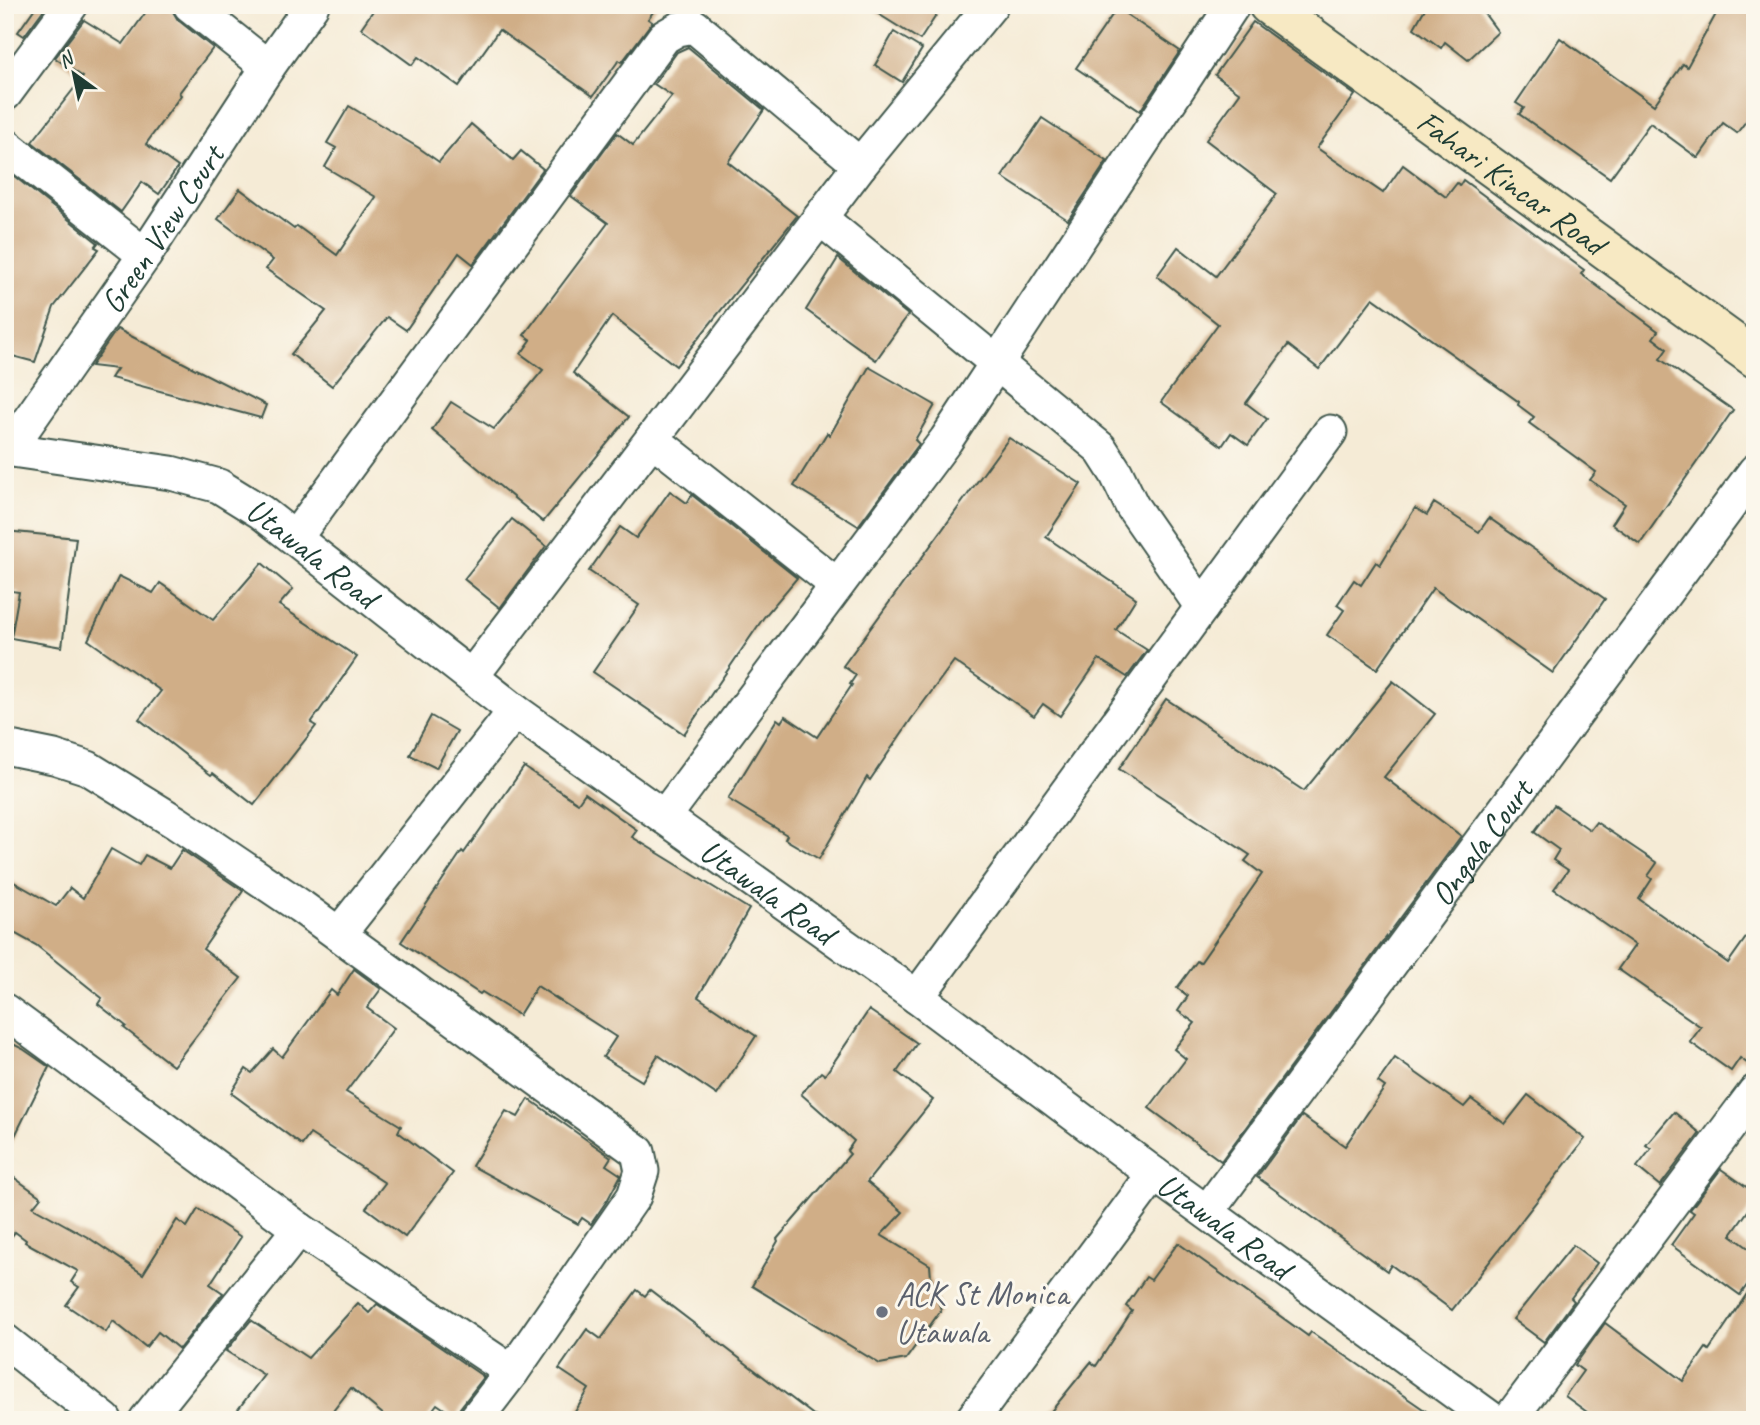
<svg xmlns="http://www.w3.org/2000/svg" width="1760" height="1425" viewBox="0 0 1760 1425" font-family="Caveat,sans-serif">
<rect width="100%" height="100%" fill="#fbf7ec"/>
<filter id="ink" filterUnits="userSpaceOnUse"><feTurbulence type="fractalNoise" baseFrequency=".0143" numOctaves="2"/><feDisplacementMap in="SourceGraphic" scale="14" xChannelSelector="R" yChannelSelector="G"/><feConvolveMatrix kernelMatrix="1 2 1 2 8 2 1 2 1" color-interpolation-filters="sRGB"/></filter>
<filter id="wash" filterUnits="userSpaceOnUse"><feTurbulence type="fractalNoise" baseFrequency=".00686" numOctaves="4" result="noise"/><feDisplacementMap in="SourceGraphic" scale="28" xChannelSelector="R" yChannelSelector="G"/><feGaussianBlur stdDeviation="1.57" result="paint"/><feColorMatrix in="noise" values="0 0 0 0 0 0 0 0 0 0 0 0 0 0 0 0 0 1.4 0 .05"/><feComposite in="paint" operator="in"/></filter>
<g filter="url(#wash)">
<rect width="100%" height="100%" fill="#f5ebd6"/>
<g id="blocks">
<g fill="#d0ae87">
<path d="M 37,5 L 47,5 L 24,36 L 18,32 Z"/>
<path d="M 151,5 L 169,5 L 178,20 L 213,48 L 179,93 L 181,95 L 146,144 L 178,167 L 159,194 L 142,182 L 121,212 L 32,142 L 83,77 L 55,58 L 84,20 L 123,44 Z"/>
<path d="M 377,5 L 658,5 L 648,19 L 652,22 L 622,62 L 619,60 L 593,96 L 499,30 L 459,86 L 418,57 L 412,65 L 361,28 Z"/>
<path d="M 864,5 L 943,5 L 920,40 Z"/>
<path d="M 1427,5 L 1478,5 L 1498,32 L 1468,60 L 1445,42 L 1441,48 L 1414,28 Z"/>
<path d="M 1721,5 L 1755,5 L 1755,109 L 1737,133 L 1723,123 L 1698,158 L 1650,123 L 1610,178 L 1519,114 L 1524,108 L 1516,103 L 1560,38 L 1654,105 L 1683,64 L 1687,67 Z"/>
<path d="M 1117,8 L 1180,51 L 1140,111 L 1076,68 Z"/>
<path d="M 1253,22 L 1355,95 L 1317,148 L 1383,193 L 1403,165 L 1446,197 L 1457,183 L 1460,185 L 1463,180 L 1584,270 L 1581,274 L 1658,331 L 1653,338 L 1667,349 L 1660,359 L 1733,410 L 1640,544 L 1612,524 L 1625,504 L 1590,480 L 1596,472 L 1529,423 L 1534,417 L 1518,405 L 1519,402 L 1373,298 L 1319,369 L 1288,345 L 1246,403 L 1267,419 L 1248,445 L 1231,433 L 1222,446 L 1161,402 L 1218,324 L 1157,276 L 1178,247 L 1216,276 L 1277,194 L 1206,140 L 1240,93 L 1215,75 Z"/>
<path d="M 894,32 L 922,49 L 902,82 L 875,65 Z"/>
<path d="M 688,47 L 764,110 L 728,162 L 797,216 L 676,366 L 612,316 L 573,373 L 629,417 L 543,522 L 432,430 L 451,402 L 494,429 L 543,370 L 521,354 L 531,340 L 524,335 L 608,223 L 571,196 L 617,133 L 633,145 L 672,96 L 654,84 L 677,52 Z"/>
<path d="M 349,106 L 419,148 L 439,162 L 471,124 L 513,160 L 521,151 L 543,169 L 473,264 L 459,253 L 406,330 L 387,317 L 332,386 L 291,354 L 326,311 L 266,269 L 273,260 L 218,219 L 240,189 L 294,229 L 297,226 L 337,255 L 376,197 L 325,167 L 336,148 L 327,143 Z"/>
<path d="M 1042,118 L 1107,161 L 1068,220 L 1002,177 Z"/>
<path d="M 9,172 L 98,243 L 95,247 L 99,249 L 54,307 L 35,362 L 5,354 L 5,176 Z"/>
<path d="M 838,258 L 908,315 L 876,360 L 806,310 Z"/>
<path d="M 117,329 L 266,405 L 261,418 L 111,378 L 117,369 L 91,366 Z"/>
<path d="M 869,367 L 935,405 L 915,440 L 919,444 L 858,526 L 794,486 L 827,433 L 830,435 Z"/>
<path d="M 1009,438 L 1081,484 L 1046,537 L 1136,598 L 1116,630 L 1147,650 L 1127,677 L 1099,659 L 1060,716 L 1043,704 L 1034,716 L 954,661 L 912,718 L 870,780 L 867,777 L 819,859 L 785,839 L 787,835 L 728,799 L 777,719 L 781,722 L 785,716 L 817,737 L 852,685 L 850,684 L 856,675 L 843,666 Z"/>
<path d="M 670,491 L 687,503 L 692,495 L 797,578 L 764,617 L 684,734 L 593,672 L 639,605 L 589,571 L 620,527 L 636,538 Z"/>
<path d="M 1434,503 L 1479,532 L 1489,518 L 1605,599 L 1553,673 L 1433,588 L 1377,669 L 1327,635 L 1344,610 L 1337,605 L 1354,580 L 1361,585 L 1376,562 L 1380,565 L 1415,508 L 1427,515 Z"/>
<path d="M 512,519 L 546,546 L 500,608 L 464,579 Z"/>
<path d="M 5,531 L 76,538 L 62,647 L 11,638 L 19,592 L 11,591 L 12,581 L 5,581 Z"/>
<path d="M 262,563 L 293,589 L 279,605 L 357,657 L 311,723 L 316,726 L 254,805 L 213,773 L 211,775 L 139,719 L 161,691 L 88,640 L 119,576 L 153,593 L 160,583 L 213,620 Z"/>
<path d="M 1393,681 L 1435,714 L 1384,777 L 1461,836 L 1221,1161 L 1149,1108 L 1186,1059 L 1174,1049 L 1195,1023 L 1178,1011 L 1188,996 L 1177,988 L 1197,961 L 1200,963 L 1262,874 L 1245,861 L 1250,855 L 1119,769 L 1166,699 L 1304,791 Z"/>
<path d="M 431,716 L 457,731 L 436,768 L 410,755 Z"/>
<path d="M 524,767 L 578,803 L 585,793 L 637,830 L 632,837 L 749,909 L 698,997 L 756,1036 L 717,1095 L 658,1055 L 642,1081 L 603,1057 L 616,1037 L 537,986 L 519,1015 L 482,992 L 480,994 L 401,942 L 462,851 L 464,853 Z"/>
<path d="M 1554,805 L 1590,830 L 1596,822 L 1657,863 L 1648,876 L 1652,879 L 1639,899 L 1728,963 L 1755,925 L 1755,1069 L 1740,1058 L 1731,1071 L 1690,1042 L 1701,1027 L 1618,969 L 1635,945 L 1554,889 L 1568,870 L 1553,860 L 1559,850 L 1534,832 Z"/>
<path d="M 111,849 L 139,865 L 145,855 L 170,868 L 182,850 L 243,891 L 203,949 L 241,978 L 173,1066 L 124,1028 L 126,1026 L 98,1004 L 102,998 L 36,945 L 5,928 L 5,877 L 56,906 L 70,888 L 83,898 Z"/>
<path d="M 354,969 L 381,989 L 367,1008 L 394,1028 L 346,1092 L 401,1126 L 398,1132 L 453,1173 L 405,1237 L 366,1208 L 385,1183 L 310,1134 L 302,1145 L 231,1093 L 246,1069 L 252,1073 L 273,1049 L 282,1057 L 331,990 L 337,995 Z"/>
<path d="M 869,1010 L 917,1043 L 897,1072 L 933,1100 L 867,1182 L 903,1212 L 881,1235 L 930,1265 L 931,1278 L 941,1310 L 906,1359 L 880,1364 L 752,1286 L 778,1241 L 777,1239 L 850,1154 L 847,1151 L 854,1141 L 801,1094 L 821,1072 L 825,1075 Z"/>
<path d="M 5,1040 L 23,1049 L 49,1067 L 5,1156 Z"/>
<path d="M 1395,1058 L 1464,1107 L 1471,1099 L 1505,1124 L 1528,1095 L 1585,1139 L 1452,1310 L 1391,1265 L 1387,1271 L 1257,1177 L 1302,1116 L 1345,1146 L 1385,1087 L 1378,1082 Z"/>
<path d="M 529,1099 L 611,1157 L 606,1165 L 621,1175 L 608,1199 L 591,1224 L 582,1218 L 578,1224 L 472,1166 L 506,1111 L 518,1117 Z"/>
<path d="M 1674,1112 L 1700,1133 L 1660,1186 L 1637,1167 L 1651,1149 L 1646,1145 Z"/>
<path d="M 1721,1169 L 1755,1193 L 1755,1201 L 1731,1235 L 1755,1253 L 1755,1274 L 1740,1295 L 1671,1245 L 1694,1213 L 1690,1210 Z"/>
<path d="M 5,1171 L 41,1197 L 33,1207 L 89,1238 L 143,1274 L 177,1220 L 187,1227 L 198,1209 L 241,1237 L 210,1284 L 223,1293 L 179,1349 L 158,1332 L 146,1347 L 113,1321 L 106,1332 L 66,1305 L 79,1287 L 71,1282 L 78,1271 L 25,1242 L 26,1240 L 15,1232 L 5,1245 Z"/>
<path d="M 1178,1243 L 1308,1336 L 1311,1332 L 1439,1420 L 1044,1420 L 1091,1362 L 1096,1366 L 1132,1311 L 1126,1306 L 1146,1277 L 1151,1280 Z"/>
<path d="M 1573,1245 L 1597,1263 L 1571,1298 L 1574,1301 L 1544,1342 L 1513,1319 Z"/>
<path d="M 1755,1282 L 1755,1420 L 1598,1420 L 1565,1396 L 1583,1371 L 1575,1365 L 1605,1323 L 1683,1381 L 1706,1348 L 1709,1350 Z"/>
<path d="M 637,1290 L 645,1296 L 650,1290 L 820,1420 L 570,1420 L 589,1389 L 559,1369 L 587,1329 L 601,1339 Z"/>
<path d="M 358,1303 L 369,1313 L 377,1304 L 484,1377 L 460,1408 L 456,1417 L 437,1404 L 425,1420 L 390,1420 L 351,1388 L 326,1420 L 230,1420 L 264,1375 L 226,1351 L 251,1320 L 308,1358 Z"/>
</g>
</g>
</g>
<g filter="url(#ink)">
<use href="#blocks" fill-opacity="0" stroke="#3f574c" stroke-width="2"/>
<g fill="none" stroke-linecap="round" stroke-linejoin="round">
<g stroke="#3f574c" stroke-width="37">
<g id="street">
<path d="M 190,5 L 268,67"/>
<path d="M 5,94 L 71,5"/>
<path d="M 5,145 L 145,255"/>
<path d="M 820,218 L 1100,448 L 1116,473 L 1132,506 L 1202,607"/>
<path d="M 652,439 L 837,585"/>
<path id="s1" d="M 5,449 L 171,473 L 219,486 L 261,512 L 515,711 L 917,997 L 1154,1174 L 1493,1420"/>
<path id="s2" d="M 9,449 L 145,255 L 268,67 L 312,5"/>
<path d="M 295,538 L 664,37 L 678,29 L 694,26 L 860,165"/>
<path d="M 472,676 L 860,165 L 991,5"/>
<path d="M 5,747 L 54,757 L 88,768 L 177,823 L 300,906 L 638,1152 L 642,1171 L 634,1196 L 512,1372 L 475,1420"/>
<path d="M 664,817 L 946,440 L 1233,5"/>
<path d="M 339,934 L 515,711"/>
<path d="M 917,997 L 1330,432"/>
<path d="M 5,1011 L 299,1229 L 512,1372"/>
<path id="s3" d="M 1207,1212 L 1755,471"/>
<path d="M 5,1341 L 105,1420"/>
<path d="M 146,1420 L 299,1229"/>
<path d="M 972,1420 L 1154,1174"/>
<path d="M 1509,1420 L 1755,1092"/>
</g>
</g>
<g stroke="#3f574c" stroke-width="42">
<g id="secondary">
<path id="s4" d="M 1268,5 L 1755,358"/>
</g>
</g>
<use href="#street" stroke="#fff" stroke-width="33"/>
<use href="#secondary" stroke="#f7e9c3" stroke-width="38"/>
</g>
</g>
<circle fill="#6b7280" stroke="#fbf7ec" stroke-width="2.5" cx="882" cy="1312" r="7"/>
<g text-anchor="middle" stroke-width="6" stroke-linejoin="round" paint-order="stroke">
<g font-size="33" fill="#1f3d34" stroke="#fbf7ec">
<text dy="12" stroke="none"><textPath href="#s4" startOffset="301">Fahari Kincar Road</textPath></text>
<text dy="12" stroke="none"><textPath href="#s2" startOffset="268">Green View Court</textPath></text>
<text dy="12" stroke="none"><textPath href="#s1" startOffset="332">Utawala Road</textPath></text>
<text dy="12" stroke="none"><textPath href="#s3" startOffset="460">Ongala Court</textPath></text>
<text dy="12" stroke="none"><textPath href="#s1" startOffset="900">Utawala Road</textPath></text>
<text dy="12" stroke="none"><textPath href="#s1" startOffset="1466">Utawala Road</textPath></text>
</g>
<g font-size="33" fill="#5b616d" stroke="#fbf7ec" text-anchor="start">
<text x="896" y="1305">ACK St Monica<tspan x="896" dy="38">Utawala</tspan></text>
</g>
</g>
<rect width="1760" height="1425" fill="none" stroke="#fbf7ec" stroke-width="28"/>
<g transform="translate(74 74) rotate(327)" stroke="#fbf7ec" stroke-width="5" paint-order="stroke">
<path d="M0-5L12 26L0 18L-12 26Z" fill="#1f3d34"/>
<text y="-10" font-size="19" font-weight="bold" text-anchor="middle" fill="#1f3d34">N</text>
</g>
</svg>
